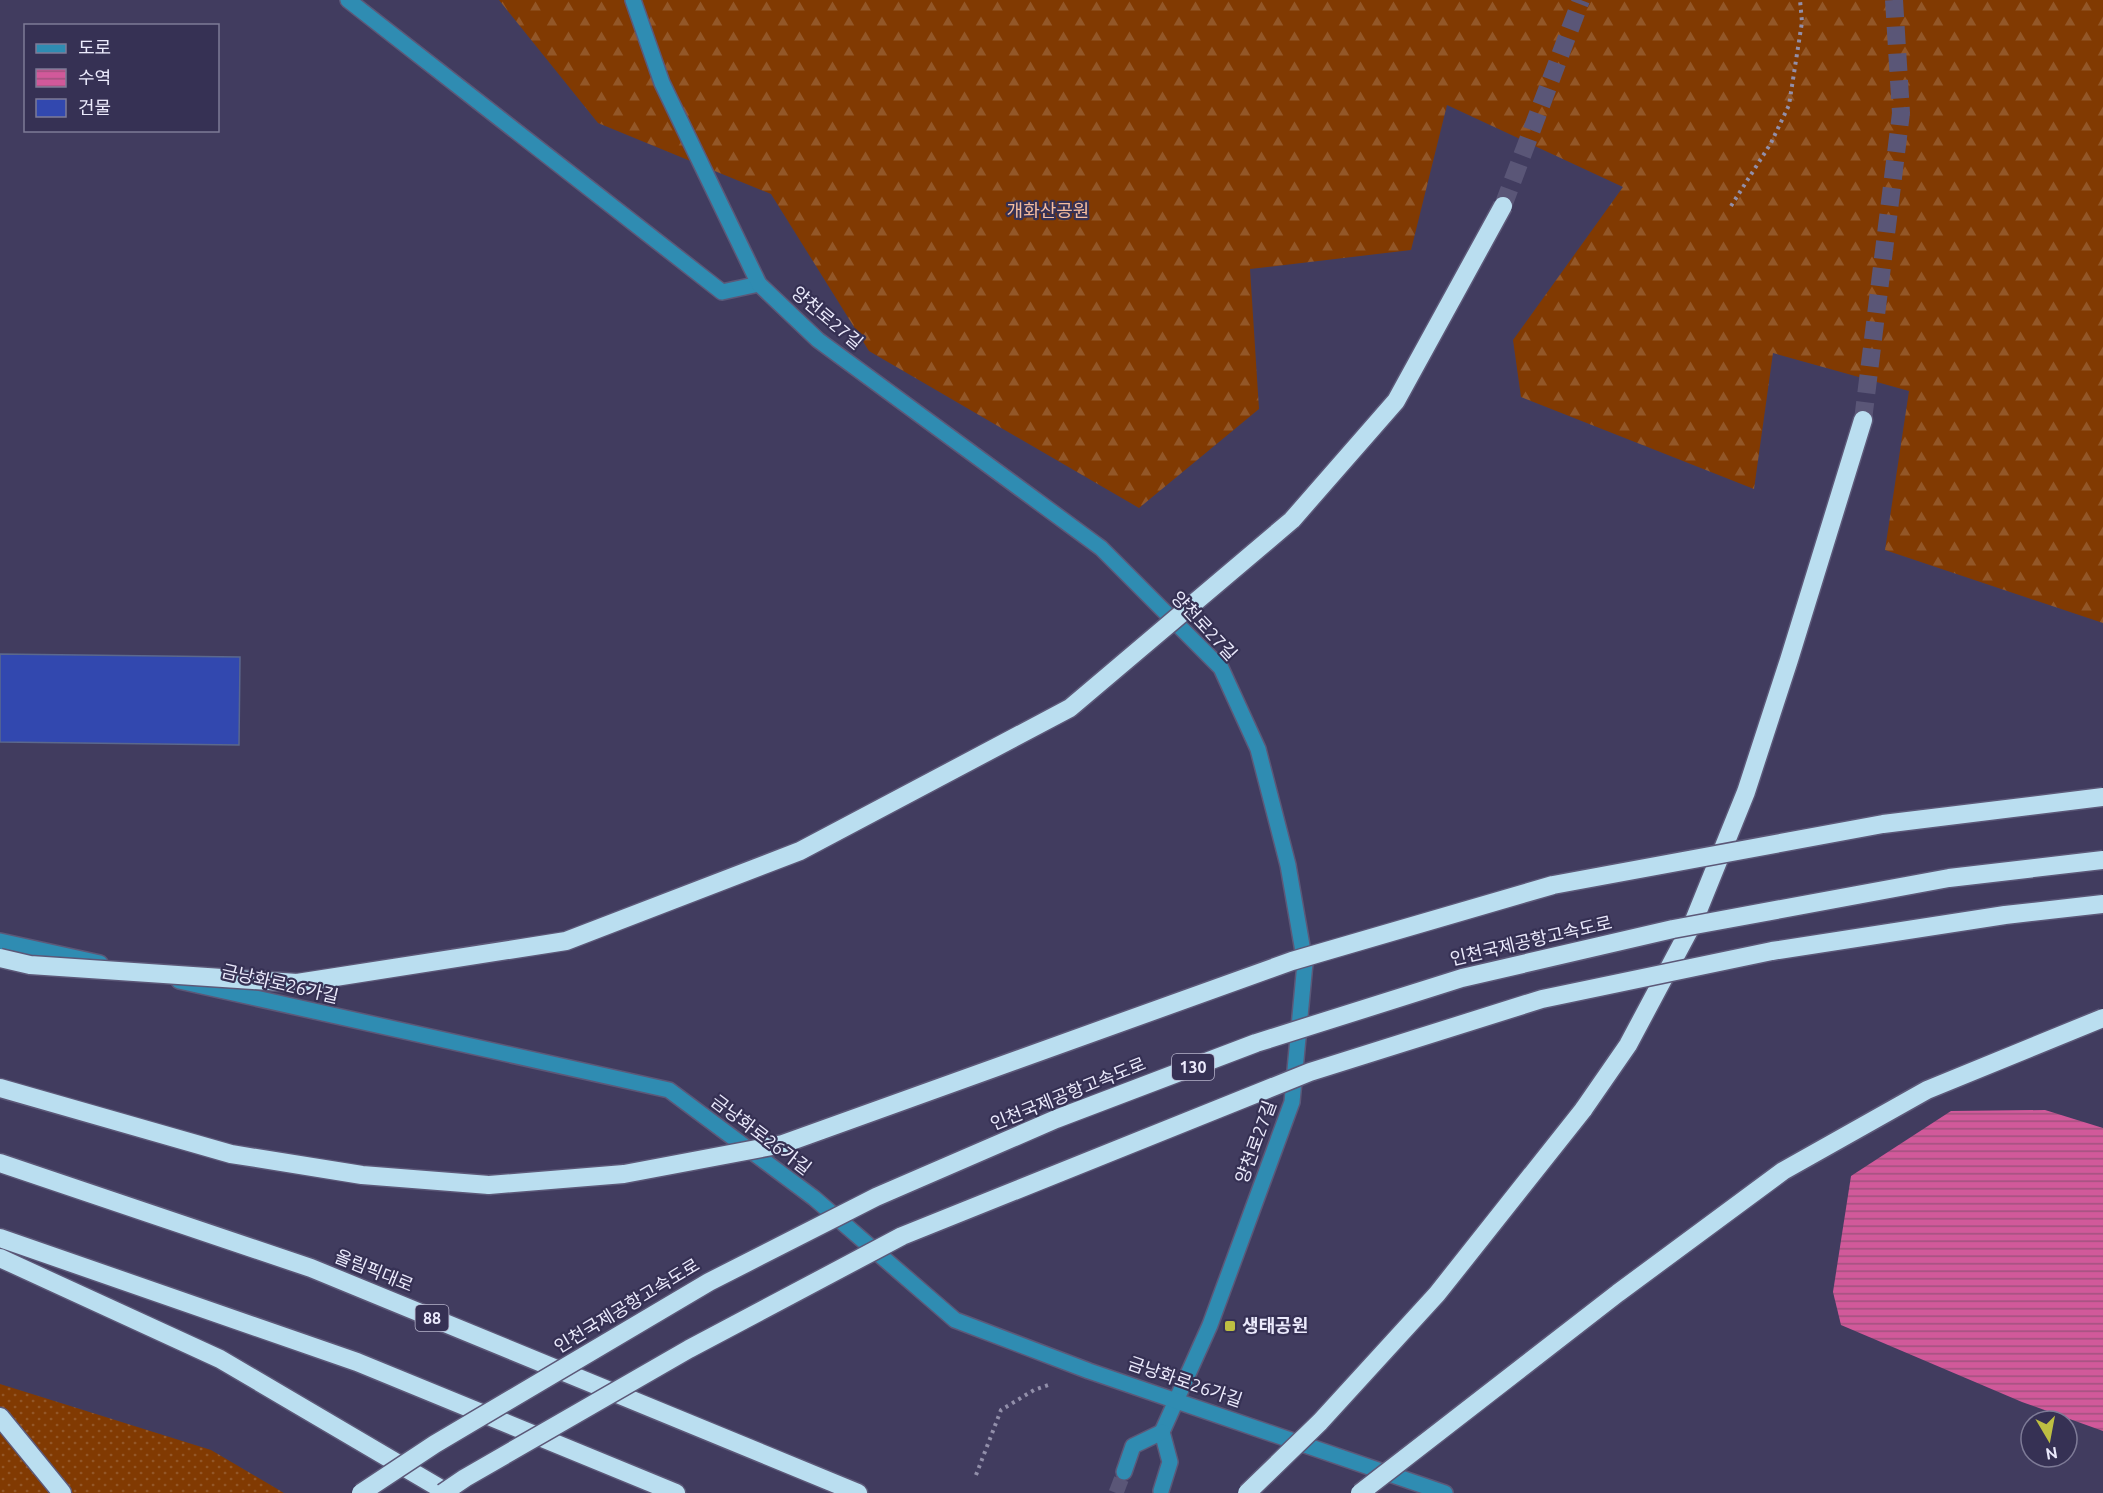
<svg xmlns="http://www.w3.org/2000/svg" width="2103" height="1493" viewBox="0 0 2103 1493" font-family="Ubuntu,'Noto Sans KR',sans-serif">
<defs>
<pattern id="grass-dots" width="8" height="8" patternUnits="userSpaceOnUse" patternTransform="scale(1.5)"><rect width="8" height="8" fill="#813a02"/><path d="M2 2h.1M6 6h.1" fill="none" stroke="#935728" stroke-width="1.8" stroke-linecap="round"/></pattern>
<pattern id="forest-firs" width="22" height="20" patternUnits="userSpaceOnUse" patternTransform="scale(1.5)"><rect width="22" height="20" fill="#813a02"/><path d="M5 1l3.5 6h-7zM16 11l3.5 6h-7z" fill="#935728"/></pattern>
<pattern id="water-rules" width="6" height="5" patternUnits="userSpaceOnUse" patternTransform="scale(1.5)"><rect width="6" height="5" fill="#d1599a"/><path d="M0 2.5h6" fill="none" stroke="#a0527f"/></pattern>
</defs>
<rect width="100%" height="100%" fill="#413c5f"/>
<path fill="url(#grass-dots)" d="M 0,1384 L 211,1450 L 284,1493 L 0,1493 Z"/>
<path fill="url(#forest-firs)" d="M 499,0 L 2103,0 L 2103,623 L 1885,550 L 1909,391 L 1773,353 L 1754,489 L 1521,397 L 1513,340 L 1623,187 L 1447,105 L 1411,250 L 1250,269 L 1259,409 L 1139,508 L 869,351 L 771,194 L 598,123 Z"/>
<path fill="url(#water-rules)" d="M 2045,1110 L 2103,1128 L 2103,1431 L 2022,1402 L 1841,1325 L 1833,1292 L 1851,1176 L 1951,1111 Z"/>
<path fill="#3248af" stroke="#5b688d" stroke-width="1.5" d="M 0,654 L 240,657 L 239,745 L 0,742 Z"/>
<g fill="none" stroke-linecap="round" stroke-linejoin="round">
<path stroke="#5a5677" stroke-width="15" stroke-dasharray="15 8" stroke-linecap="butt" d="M 1116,1493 L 1124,1472"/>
<g stroke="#5a5677" stroke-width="18" stroke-dasharray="18 9" stroke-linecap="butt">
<path d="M 1503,206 L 1581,0"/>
<path d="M 1863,420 L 1901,113 L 1894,0"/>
</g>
<g stroke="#5c5878" stroke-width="18">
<g id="minor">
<path d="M 348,0 L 722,292 L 759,284"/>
<path d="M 633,0 L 662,83 L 759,284 L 818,340 L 1101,548 L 1221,668 L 1258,749 L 1288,865 L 1305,963 L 1292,1102 L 1210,1325 L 1162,1432 L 1170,1462 L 1161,1491"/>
<path d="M 0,941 L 100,963"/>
<path d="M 179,981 L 669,1090 L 814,1198 L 955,1320 L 1089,1371 L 1445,1493"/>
<path d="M 1124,1472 L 1133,1446 L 1162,1432"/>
</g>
</g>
<g stroke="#5c5878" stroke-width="21">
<g id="highway">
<path d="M 0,1088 L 231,1154 L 362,1175 L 489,1185"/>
<path d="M 1583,1110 L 1628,1045 L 1693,923 L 1746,792 L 1789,660 L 1863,420"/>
<path d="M 0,1163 L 311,1268 L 858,1493"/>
<path d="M 0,1238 L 357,1362 L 676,1493"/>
<path d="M 0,1258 L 220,1359 L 448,1493"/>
<path d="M 0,1417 L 62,1493"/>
</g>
</g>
<g stroke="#928faa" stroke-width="4" stroke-dasharray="3 4.5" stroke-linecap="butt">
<path d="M 1731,206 L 1771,143 L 1789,105 L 1802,22 L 1800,0"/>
<path d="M 976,1475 L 1001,1410 L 1034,1390 L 1051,1384"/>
</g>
<use href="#minor" stroke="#2f8cb2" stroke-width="15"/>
<use href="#highway" stroke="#badef0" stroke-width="18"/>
<g stroke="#5c5878" stroke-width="21" stroke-linecap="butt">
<g id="highway-bridge">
<path d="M 0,958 L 30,965 L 297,983 L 566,941 L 800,851 L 1070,708 L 1292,520 L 1396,401 L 1503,206"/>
<path d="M 489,1185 L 624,1174 L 783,1144 L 1292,961 L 1553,885 L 1883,824 L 2103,797"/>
<path d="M 361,1493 L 435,1444 L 709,1282 L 876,1197 L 1056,1119 L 1256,1043 L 1462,978 L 1673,929 L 1949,878 L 2103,860"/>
<path d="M 443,1493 L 465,1478 L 689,1349 L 902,1236 L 1310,1072 L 1542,999 L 1772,951 L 2005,915 L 2103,904"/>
<path d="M 1247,1493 L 1320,1422 L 1437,1294 L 1583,1110"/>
<path d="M 1360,1493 L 1618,1293 L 1783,1171 L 1927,1090 L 2103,1018"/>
</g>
</g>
<use href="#highway-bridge" stroke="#badef0" stroke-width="18"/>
</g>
<rect fill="#bebf42" stroke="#363154" stroke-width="2" x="1224" y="1320" width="12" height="12" rx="3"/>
<g text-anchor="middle" stroke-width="4.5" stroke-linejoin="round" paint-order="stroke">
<g fill="#363154" stroke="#b5b2ca" stroke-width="1.5">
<rect x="1172" y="1054" width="42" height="26" rx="4.5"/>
<rect x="415.5" y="1305" width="33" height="26" rx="4.5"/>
</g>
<g font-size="16" font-weight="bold" fill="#ebeafc">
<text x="1193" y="1073">130</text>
<text x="432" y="1324">88</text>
</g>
<g font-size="18" fill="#f7be9f" stroke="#363154">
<text x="1048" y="217">개화산공원</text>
</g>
<g font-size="18" fill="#ebeafc" stroke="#363154">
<text transform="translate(827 318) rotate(40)" y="6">양천로27길</text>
<text transform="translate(1204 626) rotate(47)" y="6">양천로27길</text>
<text transform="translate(1531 941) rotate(-13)" y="6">인천국제공항고속도로</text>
<text transform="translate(280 984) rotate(13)" y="6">금낭화로26가길</text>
<text transform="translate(1068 1094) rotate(-22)" y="6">인천국제공항고속도로</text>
<text transform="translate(761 1135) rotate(37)" y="6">금낭화로26가길</text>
<text transform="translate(1256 1142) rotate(-70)" y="6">양천로27길</text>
<text transform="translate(374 1271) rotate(22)" y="6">올림픽대로</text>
<text transform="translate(627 1306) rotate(-31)" y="6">인천국제공항고속도로</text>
<text transform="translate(1185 1382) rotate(19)" y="6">금낭화로26가길</text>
</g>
<g font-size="18" font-weight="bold" fill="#ebeafc" stroke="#363154" text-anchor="start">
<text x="1242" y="1332">생태공원</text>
</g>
</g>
<rect x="24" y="24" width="195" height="108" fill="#363154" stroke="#7e7b97" stroke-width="1.5"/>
<rect x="36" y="44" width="30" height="9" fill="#2f8cb2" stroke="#7e7b97" stroke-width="1.5"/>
<text x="78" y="54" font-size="18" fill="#ebeafc">도로</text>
<rect x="36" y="69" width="30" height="18" fill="url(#water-rules)" stroke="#7e7b97" stroke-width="1.5"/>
<text x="78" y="84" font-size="18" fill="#ebeafc">수역</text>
<rect x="36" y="99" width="30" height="18" fill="#3248af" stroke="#7e7b97" stroke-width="1.5"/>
<text x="78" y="114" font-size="18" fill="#ebeafc">건물</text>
<g transform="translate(2049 1439) rotate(170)"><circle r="28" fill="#363154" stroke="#7e7b97" stroke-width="1.5"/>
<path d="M0-4.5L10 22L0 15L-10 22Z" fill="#bebf42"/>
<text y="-9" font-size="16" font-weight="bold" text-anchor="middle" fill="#ebeafc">N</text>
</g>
</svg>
